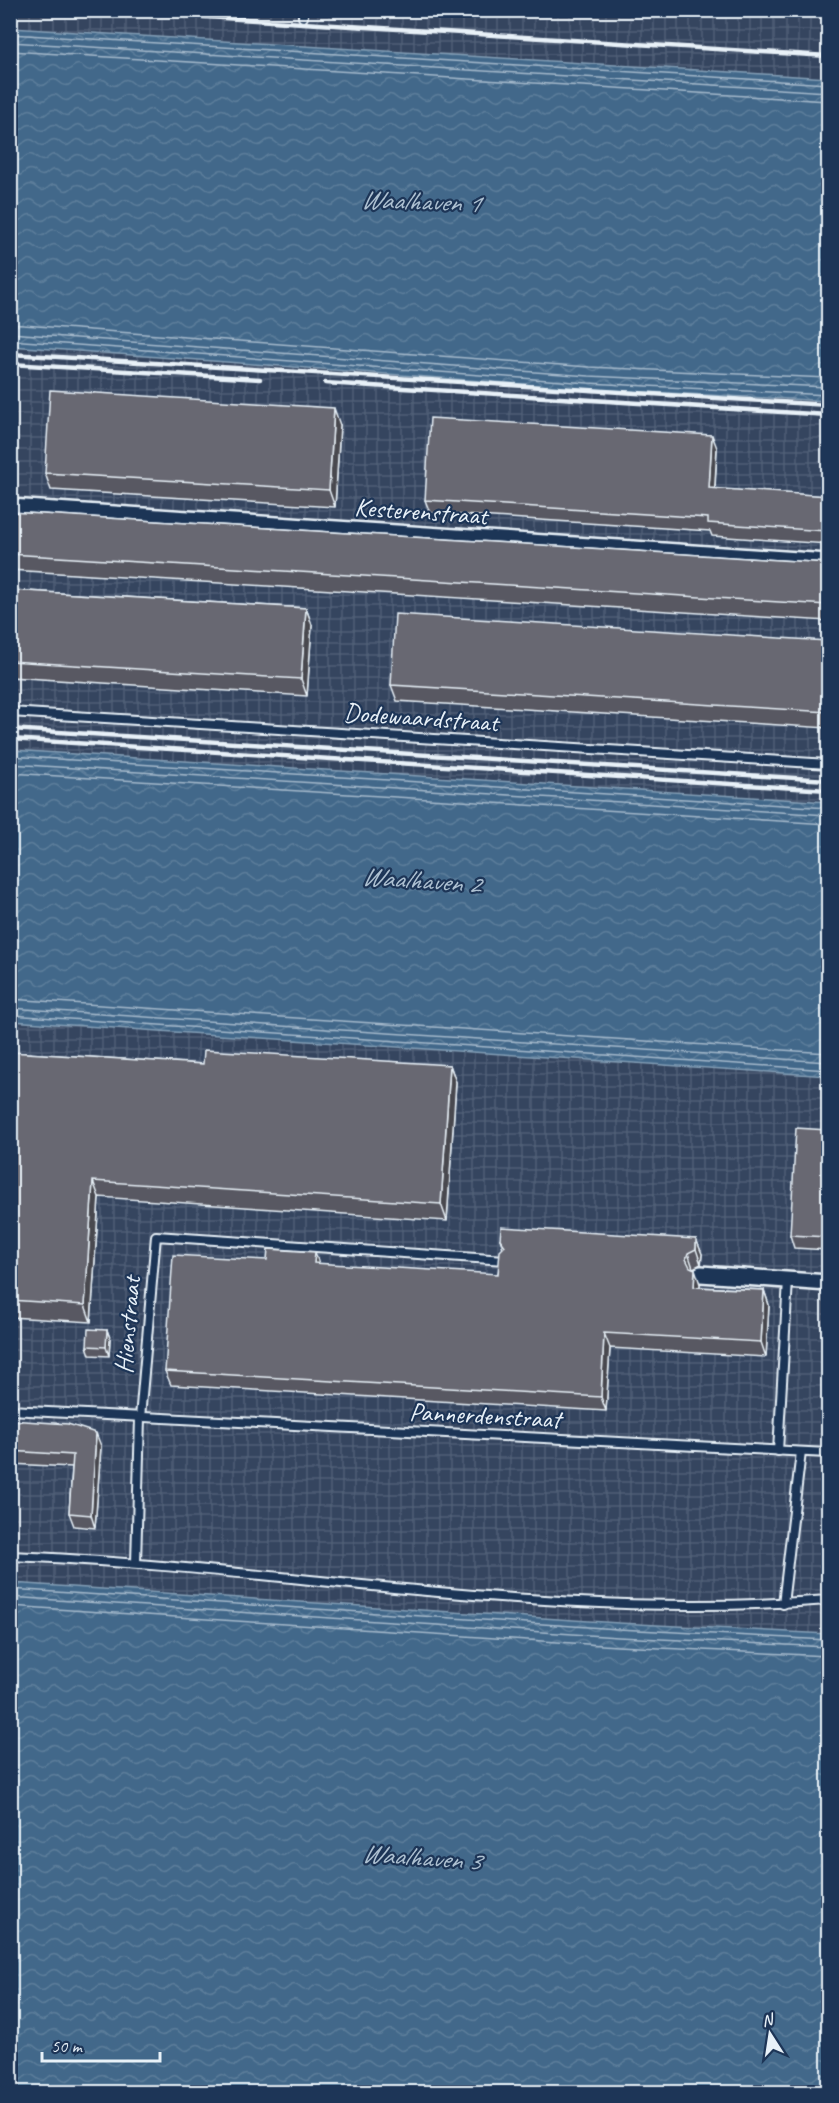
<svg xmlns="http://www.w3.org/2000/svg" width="839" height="2103" viewBox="0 0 839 2103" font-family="Caveat,sans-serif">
<defs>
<pattern id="industrial-grid" width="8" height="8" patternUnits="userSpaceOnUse" patternTransform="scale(1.5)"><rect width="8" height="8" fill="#34445f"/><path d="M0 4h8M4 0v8" fill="none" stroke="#515f77"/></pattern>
<pattern id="water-waves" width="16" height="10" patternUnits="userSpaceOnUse" patternTransform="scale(1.5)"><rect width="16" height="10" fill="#42688a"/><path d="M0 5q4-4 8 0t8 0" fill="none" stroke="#5d7e9b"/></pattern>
</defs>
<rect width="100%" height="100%" fill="#1d3557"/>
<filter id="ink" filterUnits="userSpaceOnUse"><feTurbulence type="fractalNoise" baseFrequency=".0167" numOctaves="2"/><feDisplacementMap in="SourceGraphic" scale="12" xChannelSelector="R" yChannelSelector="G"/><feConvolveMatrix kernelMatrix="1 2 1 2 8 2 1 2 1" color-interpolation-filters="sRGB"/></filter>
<g filter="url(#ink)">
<g fill="url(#industrial-grid)">
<path d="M 10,11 L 828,11 L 828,95 L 11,43 Z"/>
<path d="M 10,319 L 828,374 L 828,823 L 11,768 Z"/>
<path d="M 10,1011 L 828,1067 L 828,1655 L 11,1606 Z"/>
</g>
<g fill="url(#water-waves)" stroke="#849fb6" stroke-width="1.5">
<path d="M 11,28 L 828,78 L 828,401 L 588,389 L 11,346 Z"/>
<path d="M 11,750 L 828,802 L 828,1076 L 11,1021 Z"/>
<path d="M 11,1583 L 619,1623 L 828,1634 L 828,2092 L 11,2092 Z"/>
</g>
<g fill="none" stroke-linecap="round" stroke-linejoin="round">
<g stroke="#a6bacc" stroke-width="1.5">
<path d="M 10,34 L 828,84"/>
<path d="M 10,42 L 828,92"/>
<path d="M 10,51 L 828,101"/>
<path d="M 10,324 L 589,367 L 828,378"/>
<path d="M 10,333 L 589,376 L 828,387"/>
<path d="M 10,340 L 588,383 L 828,395"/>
<path d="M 10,756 L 828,808"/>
<path d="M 10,764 L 828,815"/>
<path d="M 10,773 L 828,824"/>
<path d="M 10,999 L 828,1053"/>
<path d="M 10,1008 L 828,1062"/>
<path d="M 10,1015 L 828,1070"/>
<path d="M 10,1589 L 618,1629 L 828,1640"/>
<path d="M 10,1597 L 618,1637 L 828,1647"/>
<path d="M 10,1606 L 617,1646 L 828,1656"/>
</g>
<g stroke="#e8f1f8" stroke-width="12">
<g id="service">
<path d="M 303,17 L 303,10"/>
<path d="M 10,712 L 828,764"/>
<path d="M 10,1410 L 828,1453"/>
<path d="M 778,1451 L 788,1280"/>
<path d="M 10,1556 C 283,1567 555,1622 828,1600"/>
<path d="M 136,1563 L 140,1418 L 156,1236 L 505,1260"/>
<path d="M 783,1604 L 801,1452"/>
</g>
</g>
<g stroke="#e8f1f8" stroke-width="20">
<g id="minor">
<path d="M 10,507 L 828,562"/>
<path d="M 701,1274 L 828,1283"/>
</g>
</g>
<use href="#service" stroke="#1d3557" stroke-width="8"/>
<use href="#minor" stroke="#1d3557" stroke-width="15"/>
<g stroke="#e8f1f8" stroke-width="4.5">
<path d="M 94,10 L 828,56"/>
<path d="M 10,354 L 828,405"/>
<path d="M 10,364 L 260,379"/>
<path d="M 325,383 L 828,415"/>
<path d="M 10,729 L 828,780"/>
<path d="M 10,739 L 828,790"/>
</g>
</g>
<g fill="#595962" stroke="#e8f1f8" stroke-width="1.5">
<path d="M 340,425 L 335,507 L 51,490 L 45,473 Z"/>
<path d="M 717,448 L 715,489 L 828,496 L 828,485 L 828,544 L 712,536 L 710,531 L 430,513 L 425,500 Z"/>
<path d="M 10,512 L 828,563 L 828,621 L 10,570 Z"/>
<path d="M 10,590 L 306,608 L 312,625 L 307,696 L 10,677 Z"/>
<path d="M 828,641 L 828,728 L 397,701 L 391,685 Z"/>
<path d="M 10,1052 L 203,1064 L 450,1065 L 456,1082 L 447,1221 L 99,1197 L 91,1322 L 10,1317 Z"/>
<path d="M 828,1130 L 828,1250 L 794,1248 L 790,1235 Z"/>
<path d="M 500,1239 L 696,1239 L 702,1254 L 701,1264 L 693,1268 L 700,1284 L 700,1287 L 764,1290 L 769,1305 L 766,1357 L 610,1348 L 606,1411 L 171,1385 L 165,1371 L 498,1274 L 503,1248 Z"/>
<path d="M 107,1330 L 110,1338 L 109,1356 L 90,1355 L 87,1346 Z"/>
<path d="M 10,1420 L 101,1446 L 95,1528 L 74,1526 L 69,1513 L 72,1467 L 10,1464 Z"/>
</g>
<g fill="#494950" stroke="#e8f1f8" stroke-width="1.5">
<path d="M 334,408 L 340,425 L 335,507 L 329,490 Z"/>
<path d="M 712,435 L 717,448 L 714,501 L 709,488 Z"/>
<path d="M 306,608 L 312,625 L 307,696 L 301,679 Z"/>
<path d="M 450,1065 L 456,1082 L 447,1221 L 441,1204 Z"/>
<path d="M 93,1181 L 99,1197 L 91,1322 L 85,1305 Z"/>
<path d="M 696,1239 L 702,1254 L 701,1264 L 696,1249 Z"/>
<path d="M 315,1252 L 320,1267 L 314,1263 Z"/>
<path d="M 688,1253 L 693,1268 L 691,1274 L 686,1259 Z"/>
<path d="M 695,1269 L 700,1284 L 699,1302 L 694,1287 Z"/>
<path d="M 764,1290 L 769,1305 L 766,1357 L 761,1342 Z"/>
<path d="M 107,1330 L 110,1338 L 109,1356 L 106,1347 Z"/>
<path d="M 604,1333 L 610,1348 L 606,1411 L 601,1397 Z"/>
<path d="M 96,1433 L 101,1446 L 95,1528 L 91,1515 Z"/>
</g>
<g fill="#686872" stroke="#e8f1f8" stroke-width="1.5">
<path d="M 50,390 L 334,408 L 329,490 L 45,473 Z"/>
<path d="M 430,418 L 712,435 L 709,488 L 828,496 L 828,485 L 828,526 L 827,525 L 826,531 L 708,523 L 708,518 L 425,500 Z"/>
<path d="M 10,512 L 828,563 L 828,605 L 10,554 Z"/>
<path d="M 10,590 L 306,608 L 301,679 L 10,661 Z"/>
<path d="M 395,614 L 828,641 L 828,712 L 391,685 Z"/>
<path d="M 204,1050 L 450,1065 L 441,1204 L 93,1181 L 85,1305 L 10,1300 L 10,1052 L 203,1064 Z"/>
<path d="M 796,1128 L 828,1130 L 828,1237 L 790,1235 Z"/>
<path d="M 501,1227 L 696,1239 L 696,1249 L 688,1253 L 686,1259 L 690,1267 L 695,1269 L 694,1287 L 764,1290 L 761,1342 L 604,1333 L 601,1397 L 165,1371 L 173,1255 L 267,1260 L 268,1249 L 315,1252 L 314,1263 L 498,1274 L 500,1251 L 505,1246 L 500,1239 Z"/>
<path d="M 88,1329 L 107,1330 L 106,1347 L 87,1346 Z"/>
<path d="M 10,1420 L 68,1424 L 96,1433 L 91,1515 L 69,1513 L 73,1455 L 10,1451 Z"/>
</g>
</g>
<g text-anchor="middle" stroke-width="4.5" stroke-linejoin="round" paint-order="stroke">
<g font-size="26" fill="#e8f1f8" stroke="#1d3557">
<text transform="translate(421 511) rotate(4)" y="9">Kesterenstraat</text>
<text transform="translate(421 717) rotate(4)" y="9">Dodewaardstraat</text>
<text transform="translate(127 1325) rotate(-85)" y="9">Hienstraat</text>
<text transform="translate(485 1415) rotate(3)" y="9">Pannerdenstraat</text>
</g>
<g font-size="27" font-style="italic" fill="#aec1d2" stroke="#1d3557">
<text transform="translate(420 201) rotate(2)" y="9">Waalhaven 1</text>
<text transform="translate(421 880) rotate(4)" y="9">Waalhaven 2</text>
<text transform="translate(421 1857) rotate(4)" y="9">Waalhaven 3</text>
</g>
</g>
<rect width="839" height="2103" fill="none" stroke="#1d3557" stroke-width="36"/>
<rect x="18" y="18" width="803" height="2067" fill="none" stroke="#e8f1f8" stroke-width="2" filter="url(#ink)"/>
<g transform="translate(770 2034) rotate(348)" stroke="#1d3557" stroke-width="4.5" paint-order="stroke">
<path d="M0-4.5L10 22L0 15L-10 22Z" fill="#e8f1f8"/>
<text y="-9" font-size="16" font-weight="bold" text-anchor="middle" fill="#e8f1f8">N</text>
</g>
<path d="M42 2052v9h118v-9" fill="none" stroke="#e8f1f8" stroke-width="3"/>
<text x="51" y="2052" font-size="18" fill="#e8f1f8" stroke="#1d3557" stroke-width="4.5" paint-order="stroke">50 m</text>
</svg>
